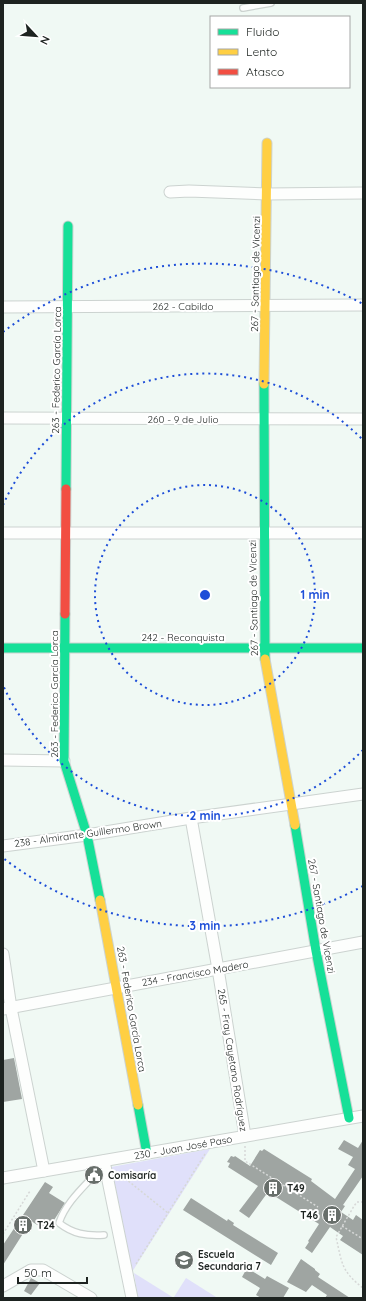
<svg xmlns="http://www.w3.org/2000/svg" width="366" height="1301" viewBox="0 0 366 1301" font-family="Quicksand,sans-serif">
<rect width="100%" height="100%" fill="#f0f9f4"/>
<g fill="#e0e0fa">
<path d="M 210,1149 L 132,1272 L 111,1167 Z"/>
<path d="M 134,1273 L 174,1298 L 138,1298 Z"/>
<path d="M 186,1278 L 216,1297 L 215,1298 L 174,1297 Z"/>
</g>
<g fill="#9fa5a2">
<path d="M 14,1058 L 22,1099 L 3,1102 L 3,1060 Z"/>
<path d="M 344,1140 L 358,1148 L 363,1140 L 363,1176 L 343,1205 L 345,1206 L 341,1212 L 353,1220 L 356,1215 L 363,1220 L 363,1255 L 340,1240 L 343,1236 L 330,1227 L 312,1253 L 305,1248 L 309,1242 L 308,1241 L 319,1224 L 268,1192 L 249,1218 L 239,1211 L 258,1186 L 228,1167 L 230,1163 L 227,1162 L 231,1156 L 234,1157 L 235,1156 L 250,1166 L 260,1150 L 262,1151 L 264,1149 L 312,1179 L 311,1181 L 335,1199 L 355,1169 L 348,1165 L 353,1157 L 338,1149 Z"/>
<path d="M 45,1182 L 53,1187 L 49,1193 L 65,1203 L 47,1231 L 31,1221 L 3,1265 L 3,1245 Z"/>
<path d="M 191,1198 L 227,1221 L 228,1219 L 234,1223 L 233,1225 L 278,1253 L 271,1265 L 183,1210 Z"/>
<path d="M 301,1259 L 315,1269 L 315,1270 L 320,1274 L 318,1277 L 350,1298 L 325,1298 L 327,1295 L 312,1285 L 306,1292 L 287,1282 Z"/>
<path d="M 247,1268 L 265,1279 L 267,1276 L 289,1288 L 283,1298 L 261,1298 L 256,1295 L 260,1288 L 242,1277 Z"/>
<path d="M 31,1278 L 40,1283 L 31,1295 L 24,1291 Z"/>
</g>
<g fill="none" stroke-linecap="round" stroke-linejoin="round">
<g stroke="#ccd3d0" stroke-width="8">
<g id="lane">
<path d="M 243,8 L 271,3"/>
<path d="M 104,1235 C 86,1236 73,1234 59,1223 C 67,1199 89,1183 104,1164"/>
</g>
</g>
<g stroke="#ccd3d0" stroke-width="13">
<g id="street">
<path d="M 170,192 L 189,191 L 267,194 L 363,193"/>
<path d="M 3,307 L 363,305"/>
<path d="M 3,418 L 363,419"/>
<path d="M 3,533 L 363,533"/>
<path d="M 3,760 L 64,761"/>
<path d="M 191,818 L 218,969 L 245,1136"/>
<path d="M 3,846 L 87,835 L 191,818 L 363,794"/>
<path d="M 3,954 L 11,1008 L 44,1171"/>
<path d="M 3,1009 L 363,942"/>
<path d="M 104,1161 L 132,1298"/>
<path d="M 3,1178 L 363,1116"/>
<path d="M 3,1286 L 31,1270 L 43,1270 L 91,1298"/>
</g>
</g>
<g stroke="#ccd3d0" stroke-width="11">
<g id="fast">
<path d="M 264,384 L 265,659"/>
<path d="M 66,489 L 68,226"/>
<path d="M 65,614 L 64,761 L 87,835 L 100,900"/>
<path d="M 3,648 L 363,648"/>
<path d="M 295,825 L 316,951 L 349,1118"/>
<path d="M 138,1105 L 147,1154"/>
</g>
</g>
<g stroke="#ccd3d0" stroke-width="11">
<g id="slow">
<path d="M 264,384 L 267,143"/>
<path d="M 265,659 L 295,825"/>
<path d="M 100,900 L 138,1105"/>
</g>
</g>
<g stroke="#ccd3d0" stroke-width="11">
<path id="jam" d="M 65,614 L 66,489"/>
</g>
<g stroke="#d6d8d7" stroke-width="1.5" stroke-dasharray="2 2" stroke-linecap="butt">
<path d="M 245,1146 L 245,1161 L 318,1207"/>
<path d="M 116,1171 L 168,1213"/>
<path d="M 363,1202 L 357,1202 L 354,1206 L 336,1237 C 342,1263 341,1271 363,1288"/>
<path d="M 342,1226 L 363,1239"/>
<path d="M 3,1234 L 30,1191"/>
<path d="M 136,1264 L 205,1154"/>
</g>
<use href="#lane" stroke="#fdfefd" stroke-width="5.5"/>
<use href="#street" stroke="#fdfefd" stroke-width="11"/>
<use href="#fast" stroke="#16e098" stroke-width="9"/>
<use href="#slow" stroke="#ffcf43" stroke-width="9"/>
<use href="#jam" stroke="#f24e42" stroke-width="9"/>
</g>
<g fill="none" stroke="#1d4ed8" stroke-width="2" stroke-dasharray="2 4">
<circle cx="205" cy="595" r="110"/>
<path d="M363 750A221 221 0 0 1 3 685M3 505A221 221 0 0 1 363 440"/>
<path d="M363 886A331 331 0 0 1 3 858M3 332A331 331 0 0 1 363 304"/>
</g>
<defs>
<g id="civic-disc" transform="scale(1)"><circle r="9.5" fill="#676e6a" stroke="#fff"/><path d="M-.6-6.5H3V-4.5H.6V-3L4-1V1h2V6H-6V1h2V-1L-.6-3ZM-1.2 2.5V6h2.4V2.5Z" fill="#fff"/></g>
<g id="building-disc" transform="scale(1)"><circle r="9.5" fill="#676e6a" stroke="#fff"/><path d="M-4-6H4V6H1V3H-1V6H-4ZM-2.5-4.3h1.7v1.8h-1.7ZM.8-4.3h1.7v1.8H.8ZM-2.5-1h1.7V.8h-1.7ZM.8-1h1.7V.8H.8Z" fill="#fff"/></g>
<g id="school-disc" transform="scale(1)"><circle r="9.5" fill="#676e6a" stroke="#fff"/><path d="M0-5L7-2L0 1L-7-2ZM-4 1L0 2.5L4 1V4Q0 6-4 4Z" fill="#fff"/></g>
</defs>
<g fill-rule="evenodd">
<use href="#civic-disc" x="94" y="1175"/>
<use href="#building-disc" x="273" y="1188"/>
<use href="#building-disc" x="332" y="1215"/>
<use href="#building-disc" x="23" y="1225"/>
<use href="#school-disc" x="184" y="1260"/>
</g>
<g text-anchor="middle" stroke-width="4" stroke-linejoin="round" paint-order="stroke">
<g font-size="10" fill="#1d2320" stroke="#fff">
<text transform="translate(255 274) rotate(-89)" y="4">267 - Santiago de Vicenzi</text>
<text x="183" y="310">262 - Cabildo</text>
<text transform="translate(56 370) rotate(-89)" y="4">263 - Federico García Lorca</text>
<text x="183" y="423">260 - 9 de Julio</text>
<text transform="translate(253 598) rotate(-91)" y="4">267 - Santiago de Vicenzi</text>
<text x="183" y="641">242 - Reconquista</text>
<text transform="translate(54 694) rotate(-90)" y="4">263 - Federico García Lorca</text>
<text transform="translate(88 833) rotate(-8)" y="4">238 - Almirante Guillermo Brown</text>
<text transform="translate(322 916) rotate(80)" y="4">267 - Santiago de Vicenzi</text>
<text transform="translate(195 973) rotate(-10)" y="4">234 - Francisco Madero</text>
<text transform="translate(132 1009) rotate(80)" y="4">263 - Federico García Lorca</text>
<text transform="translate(233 1060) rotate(81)" y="4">265 - Fray Cayetano Rodríguez</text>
<text transform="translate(183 1147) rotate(-10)" y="4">230 - Juan José Paso</text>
</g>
<g font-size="10" font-weight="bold" fill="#1d2320" stroke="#fff" text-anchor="start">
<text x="108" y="1179">Comisaría</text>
<text x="287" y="1192">T49</text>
<text x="318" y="1219" text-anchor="end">T46</text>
<text x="37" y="1229">T24</text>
<text x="198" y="1258">Escuela<tspan x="198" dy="12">Secundaria 7</tspan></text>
</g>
</g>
<circle cx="205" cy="595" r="6" fill="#1d4ed8" stroke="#fff" stroke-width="2"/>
<g font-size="12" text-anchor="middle" font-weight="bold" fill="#1d4ed8" stroke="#fff" stroke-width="4" stroke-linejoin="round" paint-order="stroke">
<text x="315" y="599">1 min</text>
<text x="205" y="820">2 min</text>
<text x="205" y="930">3 min</text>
</g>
<rect width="366" height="1301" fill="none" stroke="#1d2320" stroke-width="8"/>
<rect x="210" y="16" width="140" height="72" fill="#ffffff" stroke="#a5a7a6"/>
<rect x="218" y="29" width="20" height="6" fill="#16e098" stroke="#a5a7a6"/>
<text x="246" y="36" font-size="12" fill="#1d2320">Fluido</text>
<rect x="218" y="49" width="20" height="6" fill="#ffcf43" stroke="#a5a7a6"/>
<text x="246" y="56" font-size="12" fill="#1d2320">Lento</text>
<rect x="218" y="69" width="20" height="6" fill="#f24e42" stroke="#a5a7a6"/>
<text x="246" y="76" font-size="12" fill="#1d2320">Atasco</text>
<g transform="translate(36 36) rotate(116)" stroke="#ffffff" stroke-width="3" paint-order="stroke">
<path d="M0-3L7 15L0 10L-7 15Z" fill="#1d2320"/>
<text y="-6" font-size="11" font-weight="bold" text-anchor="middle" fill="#1d2320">N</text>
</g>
<path d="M18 1277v6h69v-6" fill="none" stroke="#1d2320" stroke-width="2"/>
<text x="24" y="1277" font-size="12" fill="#1d2320" stroke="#ffffff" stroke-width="3" paint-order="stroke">50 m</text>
</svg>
